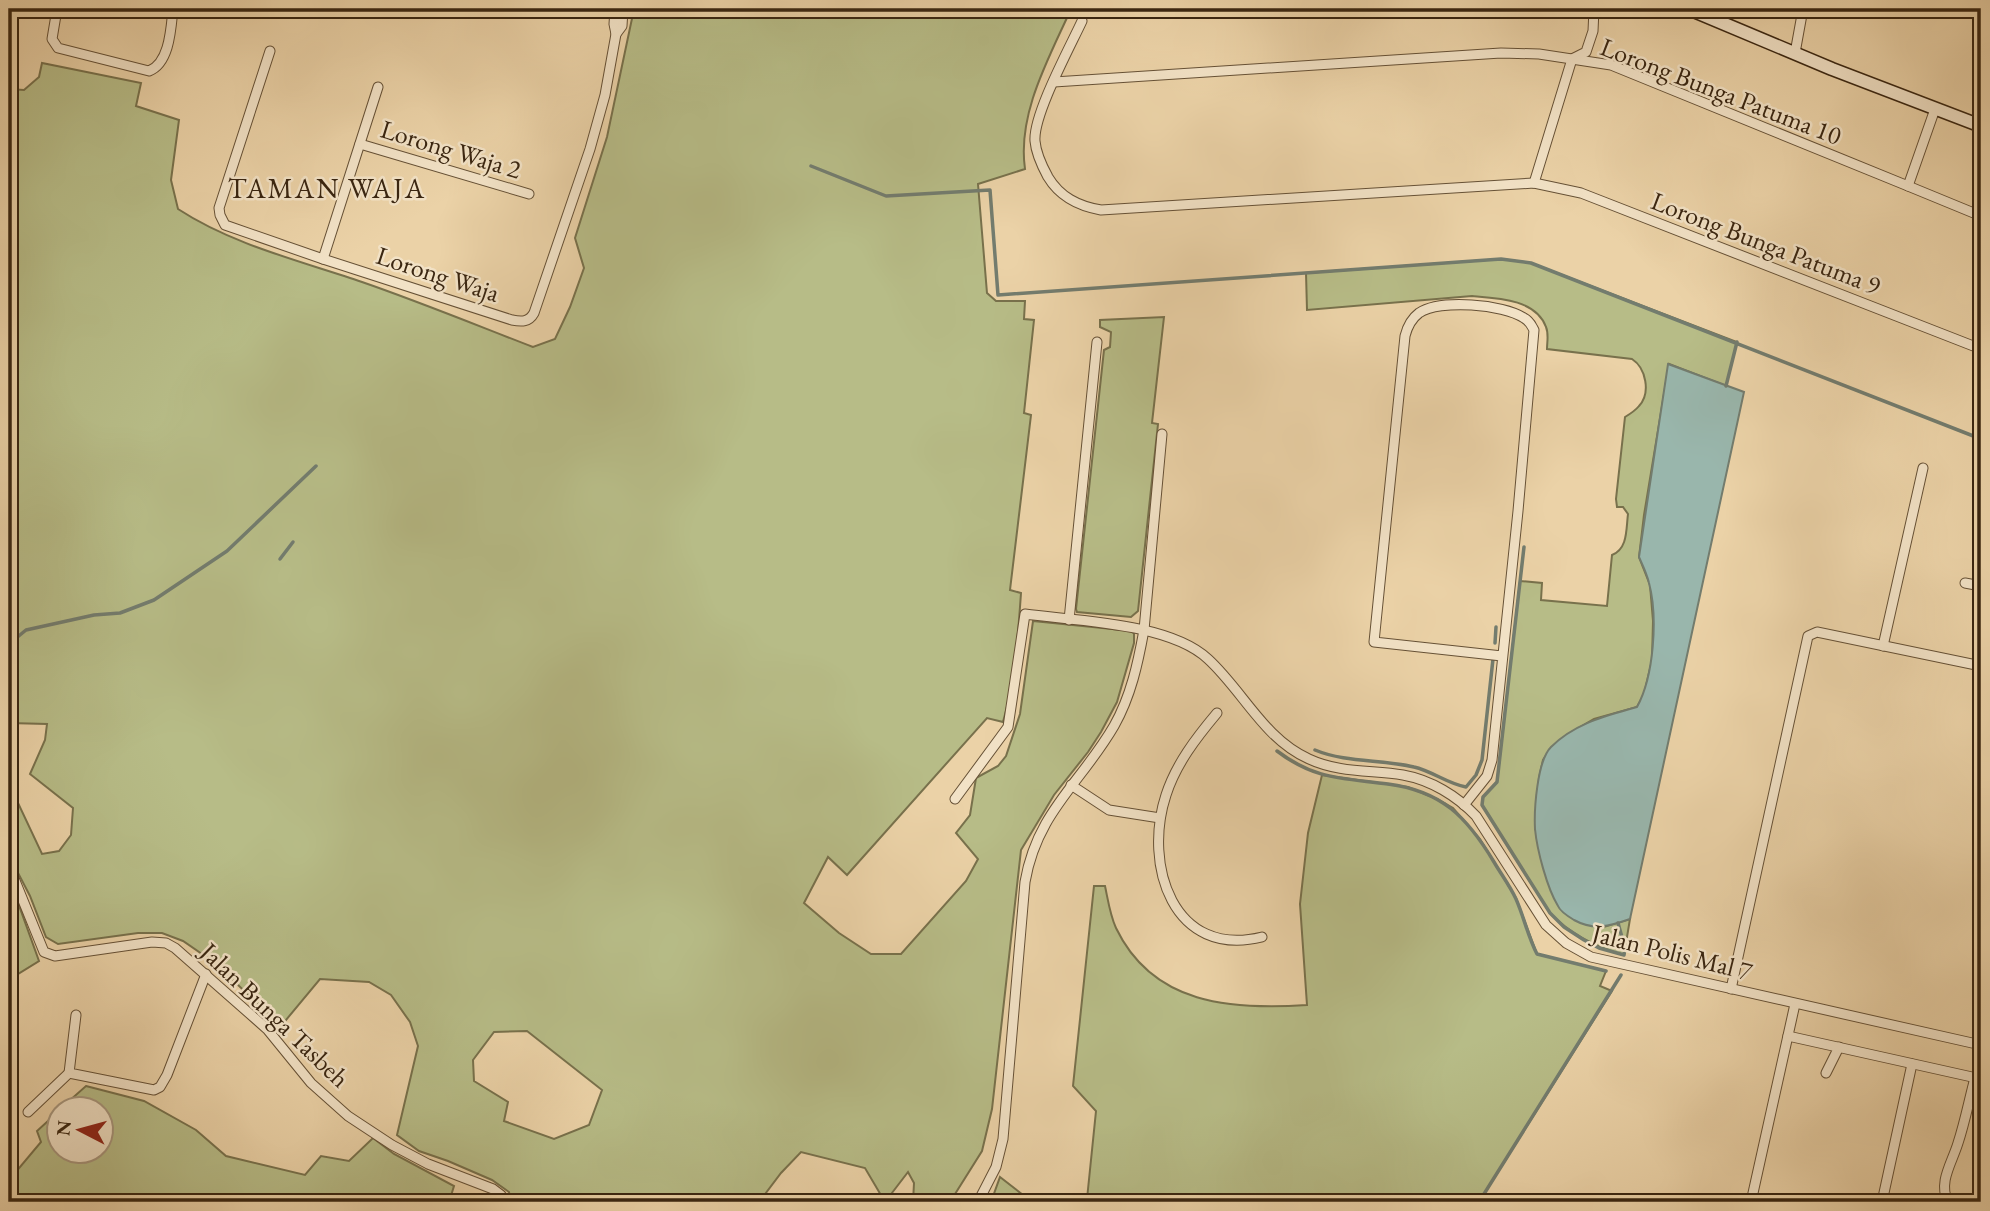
<svg xmlns="http://www.w3.org/2000/svg" width="1990" height="1211" viewBox="0 0 1990 1211" font-family="'EB Garamond',serif">
<rect width="100%" height="100%" fill="#ebd2a7"/>
<filter id="stains"><feTurbulence type="fractalNoise" baseFrequency=".00286" numOctaves="4"/><feColorMatrix values="0 0 0 0 .2 0 0 0 0 .09 0 0 0 0 .02 0 0 0 .5 -.17"/></filter>
<radialGradient id="worn" r=".72"><stop offset=".6" stop-color="#630" stop-opacity="0"/><stop offset="1" stop-color="#630" stop-opacity=".3"/></radialGradient>
<g fill="#b7bc87" stroke="#78714c" stroke-width="2" fill-rule="evenodd">
<path d="M 634,9 L 1071,9 C 1049,58 1017,114 1025,169 L 978,184 L 987,293 L 996,301 L 1025,301 L 1024,319 L 1034,320 L 1024,413 L 1031,415 L 1010,590 L 1021,593 C 1018,636 1015,681 1003,722 L 987,718 L 847,875 L 828,857 L 804,903 L 839,933 L 871,954 L 901,954 L 966,881 L 978,859 L 956,833 L 970,815 L 976,778 L 998,766 L 1006,756 L 1020,714 L 1033,621 L 1132,631 L 1134,634 L 1134,643 L 1117,702 L 1101,732 L 1088,752 L 1054,795 L 1021,850 L 992,1109 L 982,1151 L 950,1202 L 913,1202 L 914,1183 L 908,1172 L 885,1202 L 865,1168 L 801,1152 L 781,1173 L 759,1202 L 511,1202 L 509,1192 L 492,1180 L 448,1161 L 419,1151 L 397,1135 L 418,1046 L 410,1022 L 391,995 L 369,982 L 320,979 L 281,1026 L 215,963 L 183,941 L 162,933 L 138,933 L 58,944 L 46,937 L 30,896 L 17,871 L 13,856 L 9,826 L 9,749 L 11,749 L 18,803 L 42,854 L 59,851 L 71,835 L 73,808 L 30,774 L 45,740 L 47,724 L 9,723 L 9,89 L 24,90 L 39,77 L 42,63 L 141,83 L 136,106 L 179,120 L 171,180 L 178,209 C 233,245 301,261 362,282 C 420,302 476,325 533,347 L 555,339 L 570,307 L 584,268 L 575,238 L 607,137 ZM 527,1031 L 602,1090 L 589,1125 L 554,1139 L 504,1121 L 508,1102 L 474,1081 L 473,1060 L 494,1032 Z"/>
<path d="M 1501,259 L 1531,263 L 1737,342 L 1726,386 L 1669,364 L 1644,515 L 1639,557 L 1650,585 L 1653,621 L 1652,660 L 1644,694 L 1637,707 L 1594,719 L 1575,730 L 1551,748 L 1543,760 L 1539,778 L 1535,829 L 1600,928 L 1630,919 L 1624,955 C 1595,947 1571,935 1550,913 L 1482,805 L 1483,797 L 1497,782 L 1520,581 L 1542,583 L 1541,600 L 1607,606 L 1612,555 C 1628,549 1626,529 1628,514 L 1623,507 L 1617,507 L 1616,499 L 1625,417 C 1630,414 1635,411 1639,406 C 1651,393 1646,368 1632,359 L 1547,349 C 1547,342 1549,334 1546,327 C 1536,299 1497,298 1472,296 L 1307,310 L 1306,273 Z"/>
<path d="M 1164,317 L 1152,423 L 1158,424 L 1138,611 L 1131,617 L 1077,612 L 1076,609 L 1104,350 L 1110,347 L 1111,332 L 1100,327 L 1100,320 Z"/>
<path d="M 1322,775 L 1408,787 L 1437,799 L 1453,808 L 1480,839 L 1516,898 L 1537,954 L 1606,971 L 1600,986 L 1612,991 L 1479,1202 L 1085,1202 L 1087,1199 L 1096,1111 L 1073,1086 L 1094,886 L 1105,886 C 1108,900 1110,915 1116,928 C 1153,1005 1231,1010 1307,1005 L 1300,904 L 1308,833 Z"/>
<path d="M 9,886 L 17,900 L 39,961 L 15,976 L 11,989 L 11,1018 L 9,1022 Z"/>
<path d="M 86,1086 L 144,1101 L 196,1130 L 226,1156 L 305,1175 L 321,1156 L 349,1161 L 373,1138 L 394,1154 L 454,1186 L 449,1202 L 9,1202 L 9,1180 L 41,1142 L 37,1131 L 60,1110 L 60,1152 L 102,1152 L 102,1110 L 60,1109 Z"/>
<path d="M 1000,1177 L 1032,1202 L 991,1202 Z"/>
</g>
<path fill="#99b6ac" stroke="#737c6e" stroke-width="2" d="M 1668,364 L 1744,392 L 1630,919 C 1610,926 1594,931 1574,920 C 1569,917 1560,911 1558,906 C 1547,888 1537,850 1535,829 C 1534,810 1537,761 1551,747 C 1575,723 1606,716 1637,707 C 1654,676 1658,617 1649,583 C 1647,574 1643,566 1639,557 Z"/>
<g fill="none" stroke-linecap="round" stroke-linejoin="round">
<g stroke="#737c6e" stroke-width="3.5">
<path d="M 811,166 L 886,196 L 990,190 L 998,295 L 1501,259 L 1531,263 L 1981,439"/>
<path d="M 1726,386 L 1737,342"/>
<path d="M 1524,547 L 1497,782 L 1483,797 L 1482,805 L 1550,913 L 1564,927 L 1584,940 L 1599,948 L 1624,955 L 1625,948 L 1618,923"/>
<path d="M 280,559 L 293,542"/>
<path d="M 1495,643 L 1496,627"/>
<path d="M 9,644 L 26,630 L 94,615 L 120,613 L 154,600 L 227,551 L 316,466"/>
<path d="M 1315,750 C 1346,763 1382,759 1414,767 C 1432,771 1448,784 1466,787 L 1476,775 L 1482,760 L 1493,659"/>
<path d="M 1277,751 C 1315,780 1343,778 1388,784 C 1442,791 1467,817 1494,862 C 1501,874 1510,886 1516,899 C 1524,917 1528,937 1537,954 L 1606,971"/>
<path d="M 1479,1202 L 1621,975"/>
</g>
<g stroke="#665136" stroke-width="11">
<g id="street">
<path d="M 57,9 L 52,39 L 58,48 L 149,71 C 170,63 171,27 173,9"/>
<path d="M 1082,21 C 1070,47 1033,115 1035,141 C 1036,154 1042,166 1048,177 C 1060,197 1078,206 1101,210 L 1534,183 L 1581,193 L 1981,349"/>
<path d="M 616,34 L 622,26 L 623,9"/>
<path d="M 270,51 L 219,208 L 220,215 L 225,225 L 323,259 L 512,320 C 522,322 529,322 534,313 L 590,149 L 605,95 L 616,34 L 614,24 L 615,9"/>
<path d="M 1795,53 L 1803,9"/>
<path d="M 1054,82 L 1501,53 L 1539,54 L 1611,65 L 1908,186 L 1935,109"/>
<path d="M 360,144 L 529,194"/>
<path d="M 1534,183 L 1572,59 L 1586,52 L 1593,31 L 1594,9"/>
<path d="M 1908,186 L 1981,216"/>
<path d="M 323,259 L 378,87"/>
<path d="M 1965,583 L 1981,586"/>
<path d="M 1069,620 L 1097,342"/>
<path d="M 1883,646 L 1923,468"/>
<path d="M 1217,713 C 1196,738 1176,764 1166,795 C 1143,865 1173,959 1262,937"/>
<path d="M 1071,785 L 1109,810 L 1160,818"/>
<path d="M 955,799 L 1008,727 L 1025,614 C 1077,621 1170,623 1208,659 C 1243,691 1264,739 1309,759 C 1339,773 1371,770 1403,775 C 1431,780 1457,796 1476,816 L 1546,925 L 1566,943 L 1591,957 L 1981,1045"/>
<path d="M 1464,805 L 1487,776 L 1492,760 L 1518,511 L 1534,330 C 1531,325 1530,321 1524,318 C 1503,304 1440,299 1419,313 C 1411,319 1407,328 1405,336 L 1374,642 L 1502,656"/>
<path d="M 9,866 L 44,952 L 55,956 L 152,942 L 166,943 L 175,948 L 267,1029 L 311,1083 L 348,1116 L 392,1145 L 428,1164 L 493,1189 L 501,1195 L 503,1202"/>
<path d="M 1731,989 L 1808,636 L 1817,632 L 1981,666"/>
<path d="M 76,1015 L 69,1073 L 154,1090 L 160,1087 L 167,1075 L 206,974"/>
<path d="M 1788,1036 L 1981,1079"/>
<path d="M 1826,1073 L 1839,1047"/>
<path d="M 28,1112 L 69,1073"/>
<path d="M 978,1202 L 996,1167 L 1003,1139 L 1025,882 C 1037,812 1081,783 1114,726 C 1131,696 1138,663 1144,630 L 1162,434"/>
<path d="M 1751,1202 L 1795,1004"/>
<path d="M 1882,1202 L 1912,1064"/>
<path d="M 1948,1202 C 1938,1182 1952,1163 1958,1143 C 1965,1122 1969,1100 1975,1078"/>
</g>
</g>
<g stroke="#3a2611" stroke-width="15">
<path id="secondary" d="M 1689,9 L 1832,69 L 1981,126"/>
</g>
<use href="#street" stroke="#f2e2c6" stroke-width="9"/>
<use href="#secondary" stroke="#f2e2c6" stroke-width="12"/>
</g>
<g text-anchor="middle" stroke-width="5" stroke-linejoin="round" paint-order="stroke">
<g font-size="26" fill="#3a2611" stroke="#f2e2c6">
<text transform="translate(1721 91) rotate(21)" y="9">Lorong Bunga Patuma 10</text>
<text transform="translate(451 149) rotate(17)" y="9">Lorong Waja 2</text>
<text transform="translate(1766 243) rotate(21)" y="9">Lorong Bunga Patuma 9</text>
<text transform="translate(438 274) rotate(18)" y="9">Lorong Waja</text>
<text transform="translate(1672 952) rotate(14)" y="9">Jalan Polis Mal 7</text>
<text transform="translate(275 1015) rotate(44)" y="9">Jalan Bunga Tasbeh</text>
</g>
<g font-size="28" letter-spacing="2" fill="#3a2611" stroke="#f2e2c6">
<text x="327" y="198">TAMAN WAJA</text>
</g>
</g>
<rect width="1990" height="1211" fill="none" stroke="#ebd2a7" stroke-width="35"/>
<rect x="10" y="10" width="1969" height="1190" fill="none" stroke="#3a2611" stroke-width="3.5"/>
<rect x="18" y="18" width="1955" height="1176" fill="none" stroke="#3a2611" stroke-width="2"/>
<g transform="translate(80 1130) rotate(276)"><circle r="33" fill="#f2e2c6" stroke="#a8977e" stroke-width="2"/>
<path d="M0-5L12 26L0 18L-12 26Z" fill="#8f2418"/>
<text y="-10" font-size="19" font-weight="bold" text-anchor="middle" fill="#3a2611">N</text>
</g>
<rect width="100%" height="100%" filter="url(#stains)"/>
<rect width="100%" height="100%" fill="url(#worn)"/>
</svg>
